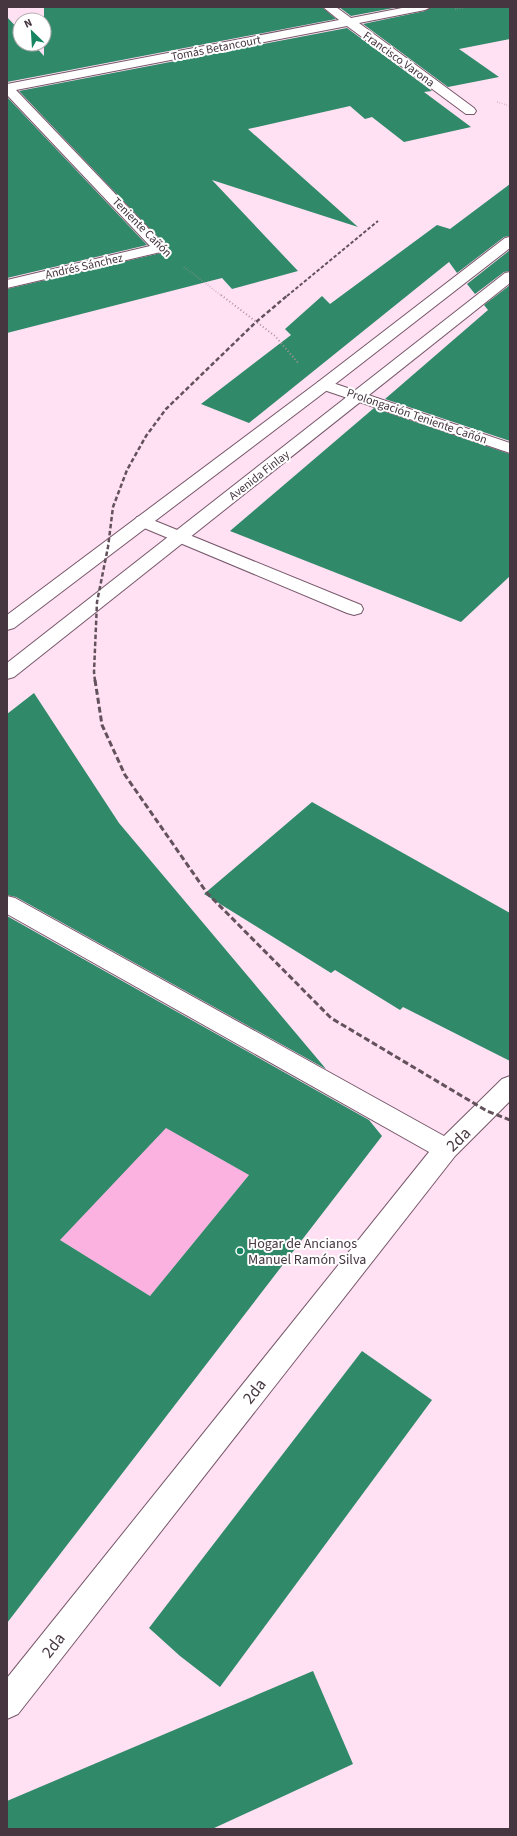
<svg xmlns="http://www.w3.org/2000/svg" width="517" height="1836" viewBox="0 0 517 1836" font-family="'Source Sans 3',sans-serif">
<rect width="100%" height="100%" fill="#ffe1f3"/>
<path fill="#fbb2e0" d="M 7,1037 L 249,1175 L 150,1296 L 7,1207 Z"/>
<g fill="#308969" fill-rule="evenodd">
<path d="M 44,7 L 322,7 L 336,19 L 7,82 L 7,17 L 20,31 L 20,44 L 33,44 L 44,56 Z"/>
<path d="M 339,7 L 399,7 L 351,16 Z"/>
<path d="M 432,7 L 510,7 L 510,39 L 459,49 L 499,77 L 448,87 L 363,24 L 425,11 Z"/>
<path d="M 347,28 L 432,91 L 424,92 L 471,127 L 404,142 L 372,117 L 365,119 L 350,106 L 248,129 L 358,227 L 212,180 L 298,271 L 232,289 L 222,278 L 7,333 L 7,289 L 165,252 L 168,248 L 19,91 Z"/>
<path d="M 7,97 L 147,245 L 7,278 Z"/>
<path d="M 510,184 L 510,236 L 504,237 L 457,273 L 449,262 L 249,423 L 201,404 L 291,335 L 285,329 L 322,296 L 330,304 L 437,225 L 450,229 Z"/>
<path d="M 510,250 L 510,271 L 504,272 L 475,294 L 467,284 Z"/>
<path d="M 510,285 L 510,441 L 385,399 L 488,310 L 484,305 Z"/>
<path d="M 374,408 L 510,454 L 510,576 L 461,622 L 230,531 Z"/>
<path d="M 34,693 L 119,823 L 326,1069 L 16,897 L 7,895 L 7,714 Z"/>
<path d="M 312,802 L 510,913 L 510,1061 L 403,1007 L 400,1010 L 335,970 L 331,973 L 204,894 Z"/>
<path d="M 7,916 L 369,1120 L 382,1136 L 7,1623 ZM 166,1128 L 249,1175 L 150,1296 L 60,1240 Z"/>
<path d="M 362,1351 L 432,1400 L 220,1687 L 180,1656 L 149,1628 Z"/>
<path d="M 313,1671 L 353,1764 L 212,1829 L 7,1829 L 7,1801 Z"/>
</g>
<g fill="none" stroke-linecap="round" stroke-linejoin="round">
<g stroke="#77586b" stroke-width="2">
<g id="minor">
<path d="M 323,7 L 336,7 L 351,18 L 407,7 L 431,7 L 425,10 L 359,23 L 474,108 L 476,111 L 474,114 L 466,114 L 347,26 L 16,90 L 167,248 L 165,251 L 7,288 L 7,280 L 150,246 L 7,95 L 7,84 L 339,20 Z"/>
<path d="M 324,380 L 510,443 L 510,453 L 318,388 L 316,385 L 318,382 Z"/>
<path d="M 143,516 L 361,605 L 363,609 L 361,613 L 354,615 L 347,613 L 137,525 L 134,521 L 137,517 Z"/>
<path d="M 7,896 L 15,898 L 444,1136 L 502,1079 L 510,1076 L 510,1101 L 455,1156 L 18,1714 L 7,1719 L 7,1678 L 429,1152 L 7,914 Z"/>
</g>
</g>
<g stroke="#77586b" stroke-width="2">
<g id="major">
<path d="M 510,237 L 510,248 L 330,388 L 14,628 L 7,630 L 7,615 L 318,382 L 505,238 Z"/>
<path d="M 510,272 L 510,283 L 14,677 L 7,679 L 7,663 L 505,273 Z"/>
</g>
</g>
<g stroke="#ab93a1" stroke-width="1.5" stroke-dasharray="0.5 2" stroke-linecap="butt">
<path d="M 455,9 L 467,7"/>
<path d="M 497,102 L 510,106"/>
<path d="M 184,267 L 222,296"/>
</g>
<path stroke="#ab93a1" stroke-width="2" stroke-dasharray="1 2.5" stroke-linecap="butt" d="M 221,295 L 275,336 L 299,364"/>
<use href="#minor" fill="#fff" fill-rule="evenodd"/>
<use href="#major" fill="#fff" fill-rule="evenodd"/>
<path stroke="#63525c" stroke-width="2" stroke-dasharray="3.5 2" stroke-linecap="butt" d="M 287,296 L 378,221"/>
<path stroke="#63525c" stroke-width="2.5" stroke-dasharray="4.5 2.5" stroke-linecap="butt" d="M 95,681 L 94,672 L 97,602 L 108,547 L 113,507 L 127,470 L 146,436 L 166,409 L 256,322 L 288,295"/>
<path stroke="#63525c" stroke-width="3" stroke-dasharray="6 3" stroke-linecap="butt" d="M 95,680 L 102,725 L 125,775 L 207,893 L 331,1018 L 487,1111 L 510,1120"/>
</g>
<circle fill="#178562" stroke="#fff" stroke-width="1.5" cx="240" cy="1251" r="4"/>
<g text-anchor="middle" stroke-width="4" stroke-linejoin="round" paint-order="stroke">
<g font-size="12" fill="#45363f" stroke="#fff">
<text transform="translate(216 48) rotate(-11)" y="4">Tomás Betancourt</text>
<text transform="translate(399 59) rotate(36)" y="4">Francisco Varona</text>
<text transform="translate(142 227) rotate(45)" y="4">Teniente Cañón</text>
<text transform="translate(84 266) rotate(-13)" y="4">Andrés Sánchez</text>
<text transform="translate(417 416) rotate(19)" y="4">Prolongación Teniente Cañón</text>
<text transform="translate(259 475) rotate(-38)" y="4">Avenida Finlay</text>
</g>
<g font-size="14" fill="#45363f" stroke="#fff" text-anchor="start">
<text x="248" y="1248">Hogar de Ancianos<tspan x="248" dy="16">Manuel Ramón Silva</tspan></text>
</g>
<g font-size="17" fill="#45363f" stroke="#fff">
<text transform="translate(458 1139) rotate(-44)" y="6">2da</text>
<text transform="translate(254 1391) rotate(-52)" y="6">2da</text>
<text transform="translate(53 1645) rotate(-52)" y="6">2da</text>
</g>
</g>
<rect width="517" height="1836" fill="none" stroke="#45363f" stroke-width="16"/>
<g transform="translate(32 32) rotate(335)"><circle r="19" fill="#ffffff" stroke="#b5afb2"/>
<path d="M0-3L7 15L0 10L-7 15Z" fill="#178562"/>
<text y="-6" font-size="11" font-weight="bold" text-anchor="middle" fill="#45363f">N</text>
</g>
</svg>
